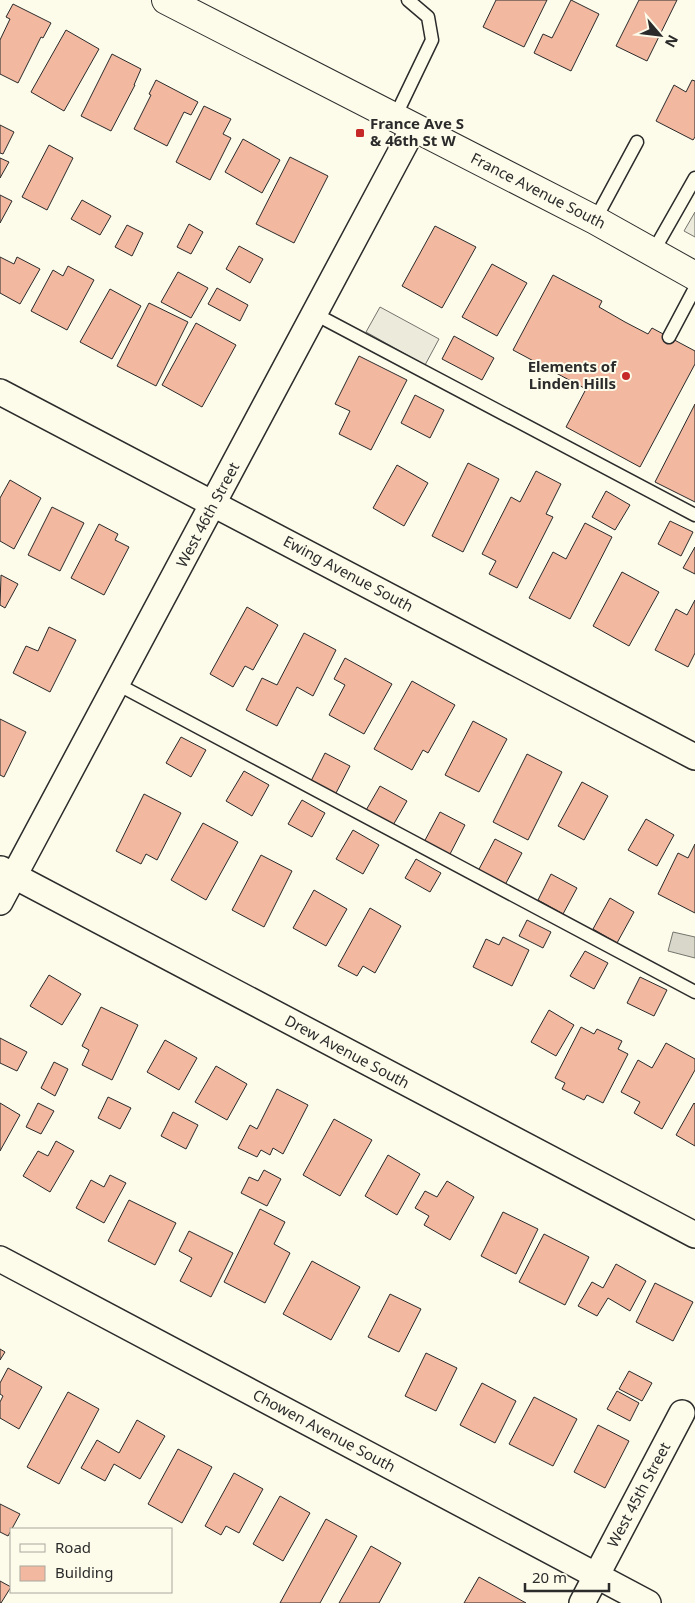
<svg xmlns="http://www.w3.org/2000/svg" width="695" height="1603" viewBox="0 0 695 1603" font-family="'Noto Sans',sans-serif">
<rect width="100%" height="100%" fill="#fdfbea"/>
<g fill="#eceadb" stroke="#74746e">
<path d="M 695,212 L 695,237 L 684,231 Z"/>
<path d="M 380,307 L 439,339 L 425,365 L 366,332 Z"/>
</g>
<path fill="#d8d7c9" stroke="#74746e" d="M 673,932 L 695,937 L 695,958 L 668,951 Z"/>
<g fill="#f2b8a0" stroke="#2b2b2b">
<path d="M 496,0 L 547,0 L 524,47 L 483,27 Z"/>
<path d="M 571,0 L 599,14 L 571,71 L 534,53 L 543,34 L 552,38 Z"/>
<path d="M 639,0 L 677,0 L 647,61 L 616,46 Z"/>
<path d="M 13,4 L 51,23 L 43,38 L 41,37 L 18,83 L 0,74 L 0,40 L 10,19 L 6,17 Z"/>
<path d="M 66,30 L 99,49 L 64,111 L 31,92 Z"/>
<path d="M 112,54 L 141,69 L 134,85 L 135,85 L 111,131 L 81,116 Z"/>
<path d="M 156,80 L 198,102 L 191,115 L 184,112 L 167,146 L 134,129 L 151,95 L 149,94 Z"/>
<path d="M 692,80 L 695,81 L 695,137 L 693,140 L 656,121 L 674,85 L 686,92 Z"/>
<path d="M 204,106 L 231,119 L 223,134 L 231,138 L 210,180 L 176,162 Z"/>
<path d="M 0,125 L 14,132 L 3,154 L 0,153 Z"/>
<path d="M 243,139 L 280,160 L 262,193 L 225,172 Z"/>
<path d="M 49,145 L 73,158 L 47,210 L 22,197 Z"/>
<path d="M 290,157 L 328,176 L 294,243 L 256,224 Z"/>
<path d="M 0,158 L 9,162 L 0,178 Z"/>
<path d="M 0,195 L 12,201 L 0,223 Z"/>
<path d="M 82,200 L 111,216 L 100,235 L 71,219 Z"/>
<path d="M 189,224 L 203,232 L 191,254 L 177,247 Z"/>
<path d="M 127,225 L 143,233 L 132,256 L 115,247 Z"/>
<path d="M 435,226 L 476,247 L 442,308 L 402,286 Z"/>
<path d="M 239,246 L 263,259 L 250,283 L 226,269 Z"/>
<path d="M 0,257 L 14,264 L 17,257 L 40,269 L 20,304 L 0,293 Z"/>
<path d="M 492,264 L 527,283 L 497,336 L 462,317 Z"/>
<path d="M 68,266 L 94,280 L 67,330 L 31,311 L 53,270 L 63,276 Z"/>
<path d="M 178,272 L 208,288 L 191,318 L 161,302 Z"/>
<path d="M 553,275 L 602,301 L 599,307 L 625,322 L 648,334 L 652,328 L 695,351 L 695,364 L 640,467 L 566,427 L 586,389 L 513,350 Z"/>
<path d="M 217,288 L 248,305 L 240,321 L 208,304 Z"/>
<path d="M 110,289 L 141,306 L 112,359 L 80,342 Z"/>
<path d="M 149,303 L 188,322 L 156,386 L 117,366 Z"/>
<path d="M 196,323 L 236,345 L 202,407 L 162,385 Z"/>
<path d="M 454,336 L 494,358 L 482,380 L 442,359 Z"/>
<path d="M 359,356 L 407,380 L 371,450 L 339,434 L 350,411 L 335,404 Z"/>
<path d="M 415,395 L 444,410 L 430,438 L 401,423 Z"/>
<path d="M 695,404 L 695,502 L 655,482 Z"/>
<path d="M 468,463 L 499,479 L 463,552 L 432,536 Z"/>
<path d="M 397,465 L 428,483 L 404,526 L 373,508 Z"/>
<path d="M 536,471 L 561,484 L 546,514 L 553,517 L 517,588 L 489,574 L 496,561 L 482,554 L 511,497 L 520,502 Z"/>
<path d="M 10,480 L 41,498 L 14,549 L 0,541 L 0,498 Z"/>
<path d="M 606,491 L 630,505 L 615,530 L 592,517 Z"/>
<path d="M 52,507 L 84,523 L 60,571 L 28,555 Z"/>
<path d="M 670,521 L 693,532 L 681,556 L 658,544 Z"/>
<path d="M 585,523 L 612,537 L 570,619 L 529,598 L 553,552 L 566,559 Z"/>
<path d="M 99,524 L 118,534 L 115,540 L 129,547 L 104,595 L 71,578 Z"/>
<path d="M 695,547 L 695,574 L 683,568 Z"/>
<path d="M 622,572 L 659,592 L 629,646 L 593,626 Z"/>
<path d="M 1,575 L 18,584 L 5,608 L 0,605 Z"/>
<path d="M 695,600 L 695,653 L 688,667 L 655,650 L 676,609 L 687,615 Z"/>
<path d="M 247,607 L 278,625 L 253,670 L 245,666 L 233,687 L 210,674 Z"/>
<path d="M 49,627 L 76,640 L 50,692 L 13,673 L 26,646 L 38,651 Z"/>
<path d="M 304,633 L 336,650 L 313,696 L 297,687 L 277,726 L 246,710 L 262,678 L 277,685 Z"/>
<path d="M 345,658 L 392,684 L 364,734 L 329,715 L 345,685 L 334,679 Z"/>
<path d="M 412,681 L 455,705 L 428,753 L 423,750 L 412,770 L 374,749 Z"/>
<path d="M 0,719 L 26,732 L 4,777 L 0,775 Z"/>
<path d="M 473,721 L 507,739 L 479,792 L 445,775 Z"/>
<path d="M 181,737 L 206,750 L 191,777 L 166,763 Z"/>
<path d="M 325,753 L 350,766 L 335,795 L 310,783 Z"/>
<path d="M 527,754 L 562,772 L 528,840 L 493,822 Z"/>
<path d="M 244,771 L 269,785 L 252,816 L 226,801 Z"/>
<path d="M 582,782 L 608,796 L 584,840 L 558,826 Z"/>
<path d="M 380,786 L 407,801 L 392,827 L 365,812 Z"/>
<path d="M 144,794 L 181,813 L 157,860 L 146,854 L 141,864 L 116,851 Z"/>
<path d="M 302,800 L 325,813 L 312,837 L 288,824 Z"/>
<path d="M 440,812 L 465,825 L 449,856 L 423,844 Z"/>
<path d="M 646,819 L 674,835 L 657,866 L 628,850 Z"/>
<path d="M 203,823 L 238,842 L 206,900 L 171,880 Z"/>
<path d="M 353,830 L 379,845 L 363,874 L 336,859 Z"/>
<path d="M 495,839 L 522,853 L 505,885 L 478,871 Z"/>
<path d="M 695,844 L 695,913 L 658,894 L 678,853 L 688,858 Z"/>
<path d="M 261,855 L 292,871 L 264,927 L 232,910 Z"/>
<path d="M 416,859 L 441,873 L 430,892 L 405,878 Z"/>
<path d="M 551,874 L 577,888 L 563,914 L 538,900 Z"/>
<path d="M 314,890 L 347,909 L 326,946 L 293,928 Z"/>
<path d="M 610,898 L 634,912 L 617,943 L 593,929 Z"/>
<path d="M 370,908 L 401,926 L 375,973 L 363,966 L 357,976 L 338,966 Z"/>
<path d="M 527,920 L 551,932 L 543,948 L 519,936 Z"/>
<path d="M 503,937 L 529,950 L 512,986 L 473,967 L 486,939 L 499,945 Z"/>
<path d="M 585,951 L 608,963 L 594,989 L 570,976 Z"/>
<path d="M 49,975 L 81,994 L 62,1025 L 30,1006 Z"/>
<path d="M 640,977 L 667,990 L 654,1016 L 627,1003 Z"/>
<path d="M 101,1007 L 138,1025 L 112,1080 L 82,1065 L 89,1050 L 82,1046 Z"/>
<path d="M 549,1010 L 574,1025 L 556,1056 L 531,1042 Z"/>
<path d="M 581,1027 L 594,1034 L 597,1029 L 622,1041 L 618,1049 L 628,1054 L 603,1103 L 587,1095 L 584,1100 L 562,1089 L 565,1083 L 555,1078 Z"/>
<path d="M 0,1038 L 27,1052 L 17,1071 L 0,1063 Z"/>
<path d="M 165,1040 L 197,1058 L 179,1090 L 147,1072 Z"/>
<path d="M 666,1043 L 695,1059 L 695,1070 L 662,1129 L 634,1113 L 640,1102 L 621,1092 L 638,1060 L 652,1068 Z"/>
<path d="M 54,1062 L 68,1069 L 55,1096 L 41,1088 Z"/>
<path d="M 216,1066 L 247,1084 L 227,1120 L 195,1102 Z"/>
<path d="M 277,1089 L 308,1105 L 283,1154 L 273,1148 L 270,1155 L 261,1150 L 257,1157 L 238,1148 L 250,1125 L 257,1129 Z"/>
<path d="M 108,1097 L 131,1108 L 120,1129 L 98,1118 Z"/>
<path d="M 0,1103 L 20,1115 L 0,1151 Z"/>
<path d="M 38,1103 L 54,1111 L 41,1134 L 26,1127 Z"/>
<path d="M 694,1103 L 695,1104 L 695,1146 L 676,1135 Z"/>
<path d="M 173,1112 L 198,1125 L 186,1149 L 161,1136 Z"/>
<path d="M 334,1119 L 372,1140 L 340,1196 L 303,1175 Z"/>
<path d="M 56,1141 L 74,1151 L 50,1192 L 23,1176 L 38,1151 L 48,1156 Z"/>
<path d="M 388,1155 L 420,1174 L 397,1215 L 365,1196 Z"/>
<path d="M 264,1170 L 281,1179 L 267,1206 L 241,1193 L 249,1177 L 258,1181 Z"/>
<path d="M 110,1175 L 126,1183 L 104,1223 L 76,1208 L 91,1180 L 104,1187 Z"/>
<path d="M 447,1181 L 474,1197 L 450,1240 L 424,1225 L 429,1216 L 415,1208 L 425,1191 L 437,1197 Z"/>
<path d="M 129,1200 L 176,1223 L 155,1265 L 108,1241 Z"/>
<path d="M 260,1209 L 285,1222 L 274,1244 L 290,1253 L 265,1303 L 224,1282 Z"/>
<path d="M 503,1212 L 538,1229 L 516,1274 L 481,1256 Z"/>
<path d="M 189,1231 L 233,1253 L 211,1297 L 180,1281 L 192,1258 L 179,1251 Z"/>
<path d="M 544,1234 L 589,1257 L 565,1305 L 519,1282 Z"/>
<path d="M 312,1261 L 360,1287 L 331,1340 L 283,1314 Z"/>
<path d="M 616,1264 L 646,1281 L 630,1311 L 608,1298 L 597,1316 L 578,1306 L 592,1282 L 603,1288 Z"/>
<path d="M 655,1283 L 693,1302 L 673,1341 L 636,1322 Z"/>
<path d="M 390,1294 L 421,1309 L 399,1352 L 368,1337 Z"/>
<path d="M 0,1349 L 5,1352 L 0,1360 Z"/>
<path d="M 426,1353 L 457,1368 L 436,1411 L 405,1396 Z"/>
<path d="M 8,1368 L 42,1387 L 19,1429 L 0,1418 L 0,1402 L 3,1396 L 0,1394 L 0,1383 Z"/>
<path d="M 629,1371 L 652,1383 L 642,1401 L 619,1389 Z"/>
<path d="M 482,1383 L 516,1401 L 495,1443 L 460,1425 Z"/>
<path d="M 617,1391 L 639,1403 L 630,1421 L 607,1409 Z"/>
<path d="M 68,1392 L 99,1409 L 59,1484 L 27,1467 Z"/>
<path d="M 534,1397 L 577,1419 L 553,1466 L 509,1444 Z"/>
<path d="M 137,1420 L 165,1436 L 140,1479 L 114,1464 L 105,1481 L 81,1468 L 97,1440 L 119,1453 Z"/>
<path d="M 598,1425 L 629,1441 L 605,1488 L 574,1472 Z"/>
<path d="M 178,1449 L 212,1467 L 182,1523 L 148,1504 Z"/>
<path d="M 234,1473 L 263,1489 L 239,1533 L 226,1526 L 221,1535 L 205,1526 Z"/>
<path d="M 280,1496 L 310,1513 L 283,1561 L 253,1544 Z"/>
<path d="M 0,1504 L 20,1514 L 8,1536 L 0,1532 Z"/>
<path d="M 326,1519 L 357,1536 L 320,1603 L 280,1603 Z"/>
<path d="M 371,1546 L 401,1563 L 379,1603 L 339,1603 Z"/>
<path d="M 479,1577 L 526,1603 L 464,1603 Z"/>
<path d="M 0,1581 L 11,1587 L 1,1603 L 0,1603 Z"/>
</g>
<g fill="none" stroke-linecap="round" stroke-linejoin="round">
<g stroke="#2b2b2b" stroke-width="15">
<g id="service">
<path d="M 395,117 L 432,40 L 428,17 L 408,0"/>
<path d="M 595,220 L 637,142"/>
<path d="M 653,252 L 695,178"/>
<path d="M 315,314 L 695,515"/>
<path d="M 669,337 L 695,288"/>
<path d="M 117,684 L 695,992"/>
</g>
</g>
<g stroke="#2b2b2b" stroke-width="28">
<g id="minor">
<path d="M 0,392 L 695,757"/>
<path d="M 1,869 L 695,1235"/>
<path d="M 0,902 L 414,127"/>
<path d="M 0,1259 L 648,1603"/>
<path d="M 582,1603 L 682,1413"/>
</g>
</g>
<g stroke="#2b2b2b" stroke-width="30">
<path id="secondary" d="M 166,0 L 595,220 L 695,276"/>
</g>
<use href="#service" stroke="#fdfbea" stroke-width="12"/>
<use href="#minor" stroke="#fdfbea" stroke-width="25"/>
<use href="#secondary" stroke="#fdfbea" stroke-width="28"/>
</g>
<g fill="#c62828" stroke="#fdfbea" stroke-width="2">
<rect x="355" y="128" width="10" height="10" rx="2.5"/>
<circle cx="626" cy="376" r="5"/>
</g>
<g text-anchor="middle" stroke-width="4" stroke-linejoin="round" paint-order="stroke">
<g font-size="15" font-weight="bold" fill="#2b2b2b" stroke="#fdfbea" text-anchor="start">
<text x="370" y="129">France Ave S<tspan x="370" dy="17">&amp; 46th St W</tspan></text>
<text x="616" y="372" text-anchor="end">Elements of<tspan x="616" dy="17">Linden Hills</tspan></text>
</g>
<g font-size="15" fill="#2b2b2b" stroke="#fdfbea">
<text transform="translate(538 191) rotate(27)" y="5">France Avenue South</text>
<text transform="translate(208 515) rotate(-62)" y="5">West 46th Street</text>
<text transform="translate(348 574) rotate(28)" y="5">Ewing Avenue South</text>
<text transform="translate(347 1052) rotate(28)" y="5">Drew Avenue South</text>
<text transform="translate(324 1431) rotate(28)" y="5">Chowen Avenue South</text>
<text transform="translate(639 1495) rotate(-62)" y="5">West 45th Street</text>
</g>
</g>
<rect x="10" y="1528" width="162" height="65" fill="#fdfbea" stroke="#a9a89e"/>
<rect x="20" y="1544" width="25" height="8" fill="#fdfbea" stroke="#a9a89e"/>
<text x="55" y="1553" font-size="15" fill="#2b2b2b">Road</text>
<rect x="20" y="1566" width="25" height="15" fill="#f2b8a0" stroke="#a9a89e"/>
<text x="55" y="1578" font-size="15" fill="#2b2b2b">Building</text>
<g transform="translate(660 35) rotate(118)" stroke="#fdfbea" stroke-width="4" paint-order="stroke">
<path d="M0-4L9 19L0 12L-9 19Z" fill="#2b2b2b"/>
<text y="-8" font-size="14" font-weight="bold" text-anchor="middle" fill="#2b2b2b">N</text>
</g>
<path d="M525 1583v8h84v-8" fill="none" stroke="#2b2b2b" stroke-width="2.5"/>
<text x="532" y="1583" font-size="15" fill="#2b2b2b" stroke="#fdfbea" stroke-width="4" paint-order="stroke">20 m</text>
</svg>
